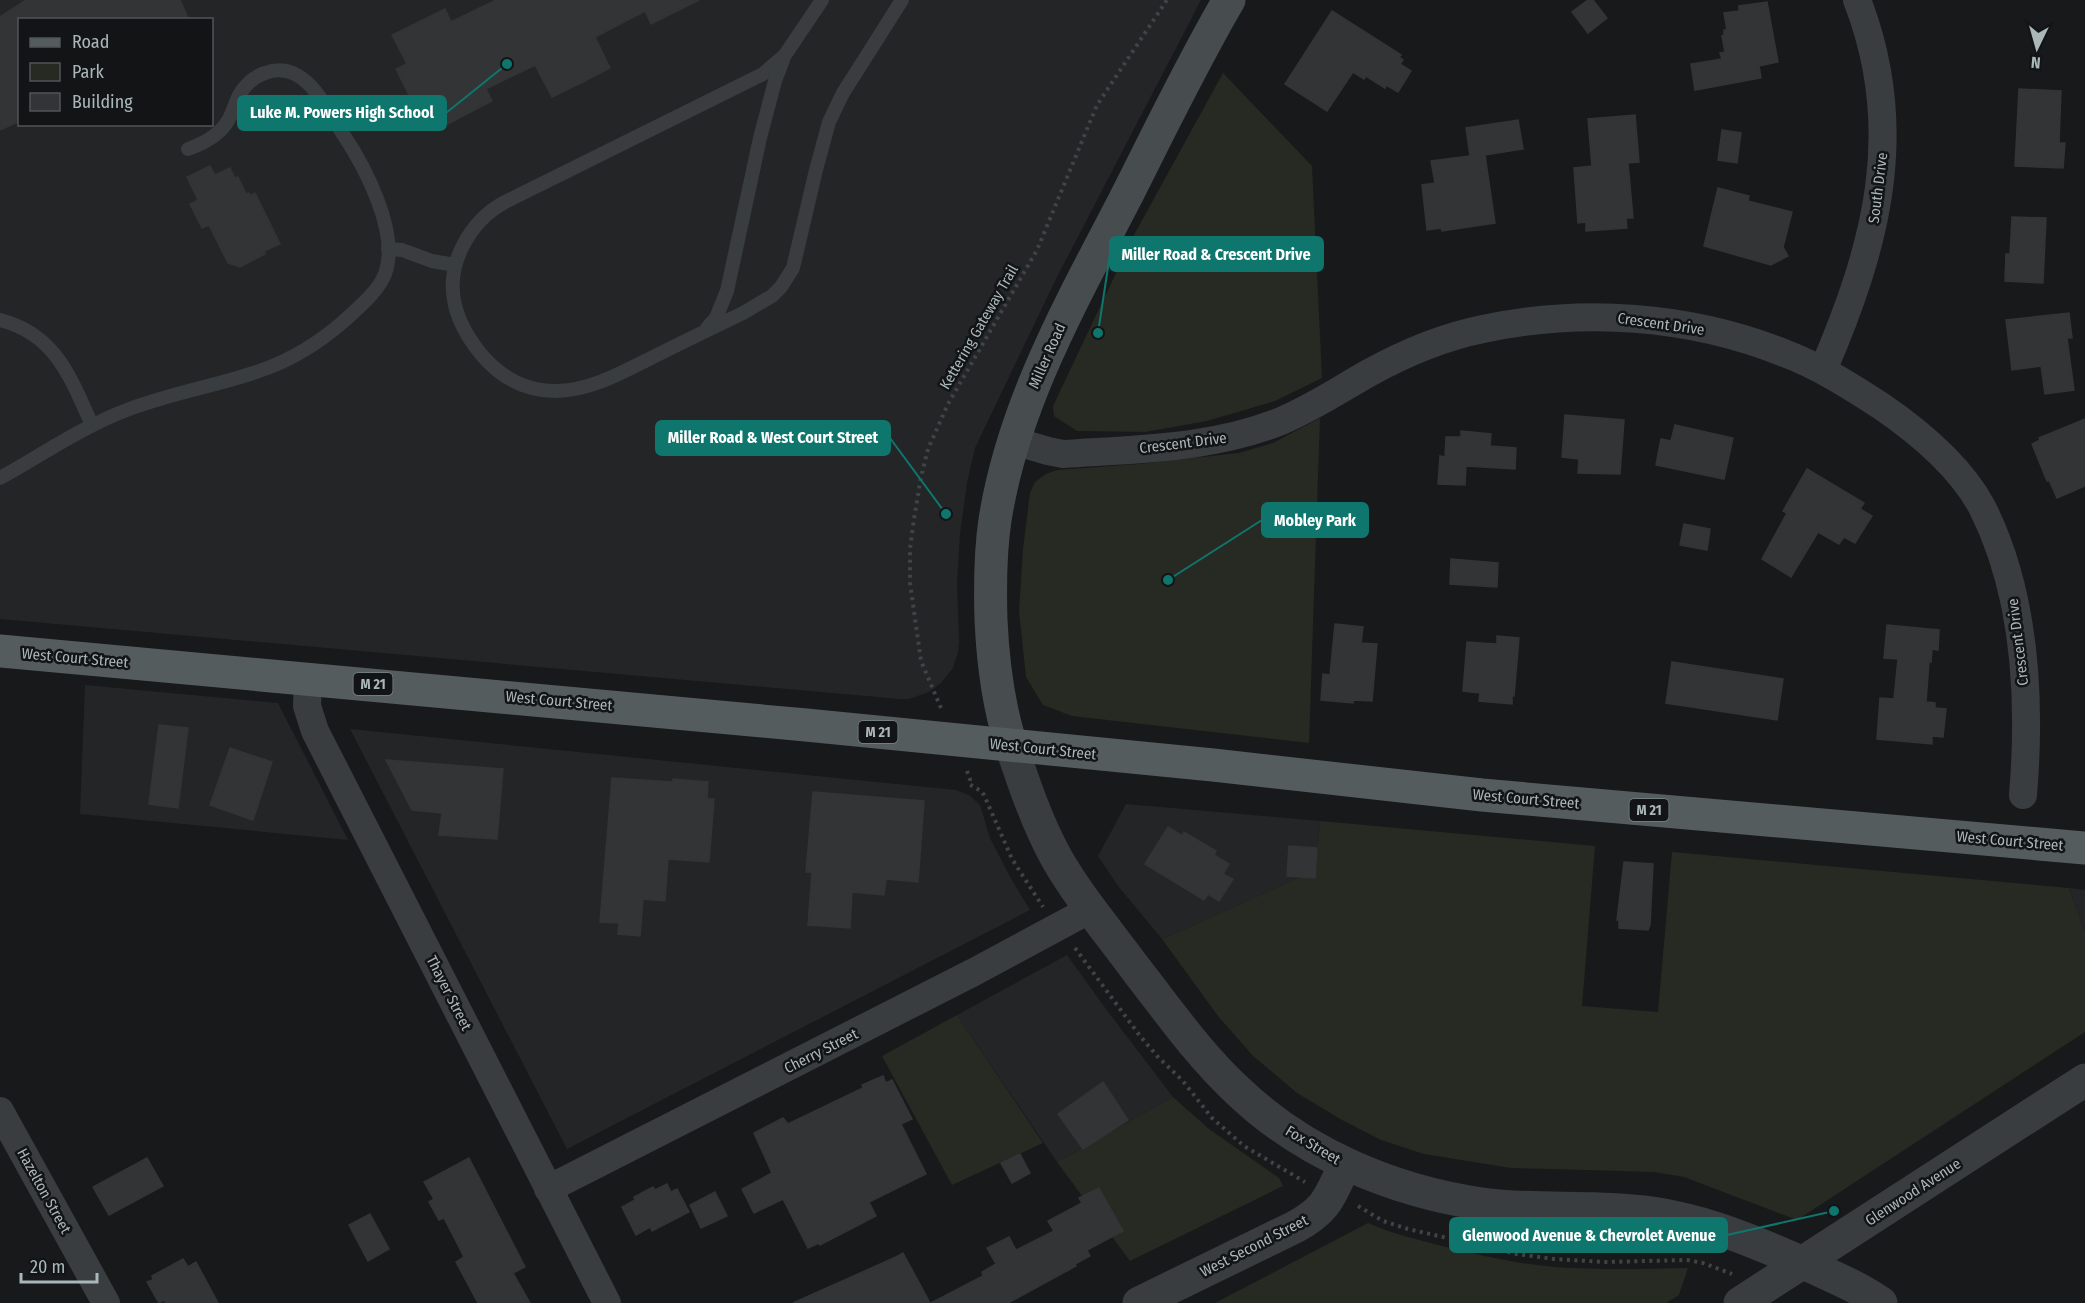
<svg xmlns="http://www.w3.org/2000/svg" width="2085" height="1303" viewBox="0 0 2085 1303" font-family="'Fira Sans Condensed',sans-serif">
<rect width="100%" height="100%" fill="#18191a"/>
<g fill="#242527" fill-rule="evenodd">
<path d="M 0,0 L 1201,0 L 1055,281 L 975,448 L 967,483 L 960,534 L 957,583 L 959,641 L 958,652 L 953,668 L 941,683 L 929,692 L 909,699 L 900,699 L 0,619 ZM 20,20 L 212,20 L 212,124 L 20,124 Z"/>
<path d="M 85,685 L 278,703 L 348,840 L 80,814 Z"/>
<path d="M 350,729 L 956,790 L 969,795 L 980,805 L 990,838 L 1009,875 L 1030,910 L 567,1149 Z"/>
<path d="M 1126,804 L 1320,821 L 1316,870 L 1162,939 L 1118,886 L 1098,856 Z"/>
<path d="M 2069,888 L 2085,890 L 2085,932 Z"/>
<path d="M 1067,955 L 1106,1009 L 1173,1097 L 1057,1162 L 957,1015 Z"/>
</g>
<g fill="#262a22">
<path d="M 1223,73 L 1312,166 L 1322,378 L 1275,401 L 1207,421 L 1145,432 L 1077,431 L 1054,416 L 1053,406 L 1135,233 Z"/>
<path d="M 1320,418 L 1309,743 L 1072,716 L 1043,705 L 1026,677 L 1019,611 L 1023,549 L 1030,493 L 1035,482 L 1046,474 L 1057,470 L 1139,464 L 1239,453 L 1273,443 Z"/>
<path d="M 1320,821 L 1595,846 L 1582,1006 L 1658,1012 L 1672,852 L 2069,888 L 2085,932 L 2085,1032 L 1797,1220 L 1684,1177 L 1654,1172 L 1511,1168 L 1424,1154 L 1381,1140 L 1342,1120 L 1297,1093 L 1252,1055 L 1218,1016 L 1162,939 L 1316,870 Z"/>
<path d="M 957,1015 L 1043,1143 L 952,1185 L 882,1056 Z"/>
<path d="M 1173,1097 L 1209,1129 L 1279,1178 L 1283,1186 L 1130,1261 L 1057,1162 Z"/>
<path d="M 1368,1223 C 1392,1234 1417,1239 1442,1246 C 1479,1255 1517,1264 1555,1267 C 1599,1270 1643,1269 1688,1268 L 1679,1295 L 1666,1303 L 1215,1303 Z"/>
</g>
<g fill="#333436" stroke="#323436" stroke-width="1.5">
<path d="M 26,0 L 180,0 L 189,20 L 20,20 L 20,121 L 0,130 L 0,17 Z"/>
<path d="M 496,0 L 699,0 L 651,24 L 645,11 L 595,37 L 610,68 L 581,83 L 552,97 L 535,65 L 486,89 L 492,101 L 440,128 L 429,108 L 418,113 L 396,69 L 407,64 L 392,35 L 445,9 L 451,22 Z"/>
<path d="M 1588,0 L 1593,0 L 1607,18 L 1588,33 L 1572,12 Z"/>
<path d="M 1767,2 L 1778,62 L 1759,66 L 1761,78 L 1695,90 L 1691,64 L 1722,59 L 1720,53 L 1725,52 L 1722,36 L 1724,35 L 1724,30 L 1727,30 L 1724,13 L 1739,11 L 1739,6 Z"/>
<path d="M 1332,11 L 1401,55 L 1399,57 L 1403,60 L 1400,64 L 1411,71 L 1398,92 L 1386,85 L 1385,88 L 1366,76 L 1364,79 L 1353,72 L 1327,111 L 1285,84 Z"/>
<path d="M 2019,89 L 2061,91 L 2059,143 L 2065,143 L 2063,168 L 2015,166 Z"/>
<path d="M 1635,115 L 1639,162 L 1628,163 L 1633,218 L 1626,218 L 1627,228 L 1586,231 L 1586,222 L 1578,223 L 1574,168 L 1592,166 L 1588,119 Z"/>
<path d="M 1518,120 L 1523,149 L 1485,155 L 1495,223 L 1442,231 L 1441,228 L 1427,230 L 1422,185 L 1435,183 L 1431,161 L 1470,156 L 1466,128 Z"/>
<path d="M 1722,130 L 1741,133 L 1737,163 L 1718,160 Z"/>
<path d="M 210,166 L 215,175 L 230,168 L 235,178 L 238,177 L 246,194 L 249,193 L 250,196 L 255,193 L 280,244 L 264,251 L 265,254 L 240,267 L 228,263 L 209,225 L 202,228 L 190,204 L 198,200 L 187,177 Z"/>
<path d="M 1718,188 L 1749,196 L 1748,201 L 1792,212 L 1783,247 L 1788,256 L 1771,265 L 1704,246 Z"/>
<path d="M 2012,217 L 2046,218 L 2043,283 L 2005,281 L 2006,254 L 2010,254 Z"/>
<path d="M 2069,313 L 2072,338 L 2067,338 L 2074,390 L 2045,394 L 2041,366 L 2012,370 L 2006,320 Z"/>
<path d="M 1565,415 L 1624,420 L 1620,474 L 1578,473 L 1579,459 L 1562,457 Z"/>
<path d="M 2085,419 L 2085,486 L 2057,498 L 2049,480 L 2047,481 L 2032,444 L 2040,440 L 2039,438 Z"/>
<path d="M 1675,425 L 1733,438 L 1724,479 L 1656,465 L 1661,439 L 1671,441 Z"/>
<path d="M 1461,431 L 1491,434 L 1490,446 L 1516,448 L 1515,469 L 1466,466 L 1465,485 L 1438,484 L 1440,456 L 1445,457 L 1446,437 L 1461,437 Z"/>
<path d="M 1807,469 L 1864,503 L 1860,509 L 1872,516 L 1855,543 L 1844,537 L 1839,544 L 1818,532 L 1791,577 L 1762,559 L 1787,513 L 1783,511 Z"/>
<path d="M 1684,524 L 1710,529 L 1707,550 L 1680,545 Z"/>
<path d="M 1451,559 L 1498,563 L 1497,587 L 1450,584 Z"/>
<path d="M 1335,624 L 1363,627 L 1361,643 L 1377,644 L 1372,701 L 1353,700 L 1353,703 L 1321,700 L 1323,674 L 1330,675 Z"/>
<path d="M 1887,625 L 1939,630 L 1938,650 L 1932,649 L 1931,662 L 1929,662 L 1926,702 L 1935,703 L 1935,708 L 1946,709 L 1943,737 L 1932,736 L 1932,744 L 1877,739 L 1880,698 L 1894,699 L 1898,659 L 1884,658 Z"/>
<path d="M 1497,636 L 1519,638 L 1514,696 L 1512,696 L 1512,704 L 1479,701 L 1480,693 L 1463,691 L 1467,642 L 1497,644 Z"/>
<path d="M 1672,662 L 1783,679 L 1777,720 L 1666,703 Z"/>
<path d="M 159,725 L 188,728 L 178,808 L 149,804 Z"/>
<path d="M 230,748 L 272,762 L 253,820 L 210,805 Z"/>
<path d="M 386,760 L 503,769 L 497,839 L 439,835 L 442,813 L 412,810 Z"/>
<path d="M 612,778 L 673,782 L 673,779 L 708,782 L 707,799 L 714,799 L 709,862 L 668,859 L 665,901 L 643,899 L 640,936 L 618,934 L 619,923 L 600,922 Z"/>
<path d="M 813,792 L 924,801 L 918,882 L 886,879 L 884,895 L 852,892 L 850,928 L 808,925 L 812,872 L 806,872 Z"/>
<path d="M 1168,827 L 1182,836 L 1184,832 L 1216,851 L 1214,855 L 1229,864 L 1223,874 L 1233,879 L 1219,901 L 1208,894 L 1204,900 L 1145,864 Z"/>
<path d="M 1289,846 L 1317,848 L 1315,878 L 1287,876 Z"/>
<path d="M 1624,862 L 1653,864 L 1650,925 L 1648,930 L 1619,928 L 1619,920 L 1617,920 Z"/>
<path d="M 883,1076 L 886,1083 L 892,1080 L 912,1119 L 901,1124 L 926,1174 L 869,1202 L 876,1216 L 820,1245 L 819,1243 L 808,1248 L 783,1199 L 754,1213 L 742,1189 L 772,1173 L 754,1133 L 783,1118 L 788,1124 L 863,1088 L 862,1085 Z"/>
<path d="M 1103,1082 L 1128,1120 L 1083,1149 L 1058,1114 Z"/>
<path d="M 1020,1154 L 1030,1173 L 1012,1183 L 1001,1163 Z"/>
<path d="M 147,1158 L 163,1186 L 109,1215 L 93,1187 Z"/>
<path d="M 469,1158 L 525,1267 L 513,1273 L 530,1303 L 478,1303 L 456,1262 L 464,1257 L 444,1218 L 439,1220 L 429,1202 L 434,1199 L 424,1182 Z"/>
<path d="M 667,1184 L 671,1192 L 677,1189 L 689,1212 L 652,1231 L 650,1227 L 636,1235 L 622,1207 L 635,1200 L 634,1197 L 653,1187 L 655,1190 Z"/>
<path d="M 1099,1188 L 1123,1231 L 1087,1250 L 1090,1256 L 1075,1264 L 1076,1266 L 1008,1303 L 931,1303 L 983,1276 L 982,1272 L 996,1264 L 987,1248 L 1009,1237 L 1016,1250 L 1054,1231 L 1048,1221 L 1082,1203 L 1079,1198 Z"/>
<path d="M 715,1192 L 727,1216 L 701,1228 L 690,1205 Z"/>
<path d="M 370,1214 L 389,1249 L 368,1261 L 349,1225 Z"/>
<path d="M 903,1253 L 930,1303 L 793,1303 L 896,1257 Z"/>
<path d="M 183,1259 L 188,1267 L 196,1262 L 218,1303 L 166,1303 L 164,1300 L 159,1303 L 147,1282 L 153,1280 L 152,1276 Z"/>
</g>
<g fill="none" stroke-linecap="round" stroke-linejoin="round">
<g stroke="#3f4446" stroke-width="4" stroke-dasharray="3 4.5" stroke-linecap="butt">
<path d="M 941,708 L 921,661 L 910,583 L 910,549 L 914,519 L 921,477 L 928,449 L 948,404 L 1037,250 L 1097,105 L 1167,0"/>
<path d="M 967,771 L 970,779 L 969,784 L 981,791 L 984,795 L 1012,859 L 1043,907"/>
<path d="M 1075,948 L 1140,1036 L 1158,1057 L 1182,1080 L 1212,1118 L 1244,1146 L 1305,1182"/>
<path d="M 1358,1206 L 1383,1221 L 1408,1229 L 1517,1254 L 1554,1259 L 1604,1262 L 1687,1260 L 1703,1263 L 1732,1274"/>
</g>
<g stroke="#393d3f" stroke-width="14">
<path d="M 822,0 L 785,55 L 763,74 L 505,202 C 470,221 445,264 455,305 C 459,323 469,339 480,353 C 499,376 524,391 555,391 C 591,391 625,371 657,355 C 685,341 714,327 743,313 L 772,296 L 781,287 L 793,268 L 816,170 L 829,122 L 843,93 L 902,0"/>
<path d="M 388,249 L 402,250 L 432,261 L 455,265"/>
<path d="M 0,320 C 56,334 71,379 92,425"/>
<path d="M 707,328 L 716,318 L 727,291 L 760,138 L 775,81 L 783,60"/>
<path d="M 0,478 C 43,454 85,425 132,408 C 175,392 220,385 262,370 C 291,360 321,341 344,321 C 358,308 378,292 385,274 C 400,233 365,167 343,134 C 326,108 305,58 265,73 C 256,76 247,83 241,92 C 236,99 234,109 230,117 C 222,134 205,143 188,149"/>
</g>
<g stroke="#393d3f" stroke-width="28">
<path d="M 1823,370 C 1876,247 1908,131 1857,0"/>
<path d="M 1014,441 L 1048,451 L 1063,454 C 1137,449 1212,449 1281,421 C 1312,408 1339,390 1367,374 C 1403,354 1443,337 1483,329 C 1582,308 1689,315 1784,353 C 1819,366 1850,386 1881,406 C 1919,432 1960,466 1982,507 C 2026,594 2031,699 2023,795"/>
<path d="M 308,678 L 307,706 L 315,731 L 607,1303"/>
<path d="M 0,1111 L 106,1303"/>
<path d="M 548,1189 L 974,972 L 1091,909"/>
</g>
<g stroke="#393d3f" stroke-width="33">
<path d="M 1011,745 C 1024,784 1037,823 1057,859 C 1080,899 1111,935 1138,972 C 1170,1013 1200,1056 1238,1091 C 1304,1154 1393,1191 1482,1204 C 1532,1211 1582,1206 1632,1211 C 1696,1216 1754,1241 1812,1267 C 1836,1278 1860,1288 1881,1303"/>
<path d="M 1139,1303 L 1295,1227 C 1328,1209 1330,1196 1345,1164"/>
<path d="M 1740,1303 L 2085,1080"/>
</g>
<path stroke="#474d4f" stroke-width="33" d="M 1011,745 C 998,704 993,664 991,620 C 990,587 990,553 995,520 C 1013,405 1071,303 1124,201 C 1158,134 1191,65 1229,0"/>
<path stroke="#555c5e" stroke-width="33" d="M 0,651 L 806,725 L 1213,765 L 1482,795 L 2085,848"/>
</g>
<g text-anchor="middle" stroke-width="5" stroke-linejoin="round" paint-order="stroke">
<g fill="#131415" stroke="#7d8688" stroke-width="1.5">
<rect x="353.5" y="673" width="39" height="22" rx="4.5"/>
<rect x="858.5" y="721" width="39" height="22" rx="4.5"/>
<rect x="1629.5" y="799" width="39" height="22" rx="4.5"/>
</g>
<g font-size="14" font-weight="bold" fill="#aab7b9">
<text x="373" y="689">M 21</text>
<text x="878" y="737">M 21</text>
<text x="1649" y="815">M 21</text>
</g>
<g font-size="15" fill="#aab7b9" stroke="#131415">
<text transform="translate(1878 188) rotate(-83)" y="5">South Drive</text>
<text transform="translate(1661 324) rotate(8)" y="5">Crescent Drive</text>
<text transform="translate(979 327) rotate(-60)" y="5">Kettering Gateway Trail</text>
<text transform="translate(1047 356) rotate(-66)" y="5">Miller Road</text>
<text transform="translate(1183 443) rotate(-7)" y="5">Crescent Drive</text>
<text transform="translate(2018 642) rotate(-97)" y="5">Crescent Drive</text>
<text transform="translate(75 658) rotate(5)" y="5">West Court Street</text>
<text transform="translate(559 701) rotate(5)" y="5">West Court Street</text>
<text transform="translate(1043 749) rotate(6)" y="5">West Court Street</text>
<text transform="translate(1526 799) rotate(5)" y="5">West Court Street</text>
<text transform="translate(2010 841) rotate(5)" y="5">West Court Street</text>
<text transform="translate(449 993) rotate(63)" y="5">Thayer Street</text>
<text transform="translate(821 1051) rotate(-27)" y="5">Cherry Street</text>
<text transform="translate(1313 1145) rotate(31)" y="5">Fox Street</text>
<text transform="translate(44 1191) rotate(61)" y="5">Hazelton Street</text>
<text transform="translate(1913 1192) rotate(-33)" y="5">Glenwood Avenue</text>
<text transform="translate(1254 1246) rotate(-27)" y="5">West Second Street</text>
</g>
</g>
<path fill="none" stroke="#0f766e" stroke-width="2" d="M507 64L446 113M1098 333L1110 254M946 514L890 438M1168 580L1262 520M1834 1211L1727 1235"/>
<g fill="#0f766e" stroke="#131415" stroke-width="2">
<circle cx="507" cy="64" r="6"/>
<circle cx="1098" cy="333" r="6"/>
<circle cx="946" cy="514" r="6"/>
<circle cx="1168" cy="580" r="6"/>
<circle cx="1834" cy="1211" r="6"/>
</g>
<g fill="#0f766e" stroke="#0f766e" stroke-width="2">
<rect x="238" y="96" width="208" height="34" rx="6"/>
<rect x="1110" y="237" width="213" height="34" rx="6"/>
<rect x="656" y="421" width="234" height="34" rx="6"/>
<rect x="1262" y="503" width="106" height="34" rx="6"/>
<rect x="1450" y="1218" width="277" height="34" rx="6"/>
</g>
<g font-size="16" text-anchor="middle" font-weight="bold" fill="#fff">
<text x="342" y="118">Luke M. Powers High School</text>
<text x="1216" y="260">Miller Road &amp; Crescent Drive</text>
<text x="773" y="443">Miller Road &amp; West Court Street</text>
<text x="1315" y="526">Mobley Park</text>
<text x="1589" y="1241">Glenwood Avenue &amp; Chevrolet Avenue</text>
</g>
<rect x="18" y="18" width="195" height="108" fill="#131415" stroke="#4f5557" stroke-width="1.5"/>
<rect x="30" y="38" width="30" height="9" fill="#555c5e" stroke="#4f5557" stroke-width="1.5"/>
<text x="72" y="48" font-size="18" fill="#aab7b9">Road</text>
<rect x="30" y="63" width="30" height="18" fill="#262a22" stroke="#4f5557" stroke-width="1.5"/>
<text x="72" y="78" font-size="18" fill="#aab7b9">Park</text>
<rect x="30" y="93" width="30" height="18" fill="#333436" stroke="#4f5557" stroke-width="1.5"/>
<text x="72" y="108" font-size="18" fill="#aab7b9">Building</text>
<g transform="translate(2037 48) rotate(185)" stroke="#131415" stroke-width="4.5" paint-order="stroke">
<path d="M0-4.5L10 22L0 15L-10 22Z" fill="#aab7b9"/>
<text y="-9" font-size="16" font-weight="bold" text-anchor="middle" fill="#aab7b9">N</text>
</g>
<path d="M21 1273v9h76v-9" fill="none" stroke="#aab7b9" stroke-width="3"/>
<text x="30" y="1273" font-size="18" fill="#aab7b9" stroke="#131415" stroke-width="4.5" paint-order="stroke">20 m</text>
</svg>
